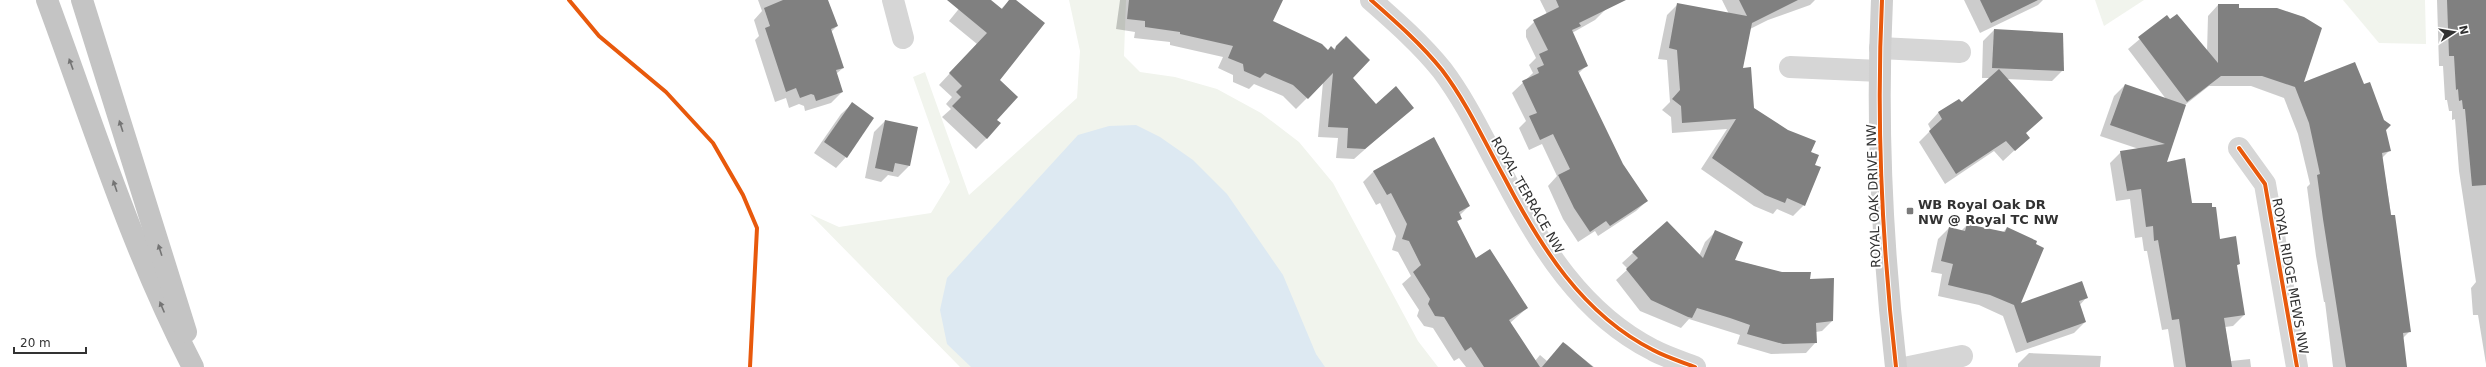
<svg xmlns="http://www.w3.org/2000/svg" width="2486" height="367" viewBox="0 0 2486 367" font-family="'DejaVu Sans',sans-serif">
<rect width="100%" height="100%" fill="#fff"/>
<g fill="#f1f4ed">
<path d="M 1069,0 L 1126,0 L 1124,56 L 1140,72 L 1175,77 L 1217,89 L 1261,113 L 1299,142 L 1333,183 L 1418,341 L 1438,367 L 960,367 L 810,214 L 839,227 L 931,213 L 950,182 L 913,77 L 925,72 L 969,195 L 1077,98 L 1080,51 Z"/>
<path d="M 2095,0 L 2144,0 L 2104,26 Z"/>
<path d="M 2343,0 L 2425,0 L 2426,44 L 2379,43 Z"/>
</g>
<path fill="#dde9f2" d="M 1136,125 L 1160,137 L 1193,160 L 1227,194 L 1283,275 L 1316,354 L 1325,367 L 971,367 L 947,344 L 940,310 L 947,278 L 1078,135 L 1109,126 Z"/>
<g fill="#0003">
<path d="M 758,0 L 817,0 L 837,26 L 831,32 L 843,68 L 836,74 L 842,92 L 831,103 L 805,111 L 804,106 L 799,104 L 789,108 L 786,98 L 775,102 L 755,40 L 759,36 L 754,20 L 762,11 Z"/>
<path d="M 966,0 L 989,0 L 1001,9 L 1010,0 L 1015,0 L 998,80 L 996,120 L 987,138 L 976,149 L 942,117 L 951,109 L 946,104 L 952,97 L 939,85 L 977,44 L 949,21 Z"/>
<path d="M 1120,0 L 1282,0 L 1272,22 L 1328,51 L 1333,50 L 1346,37 L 1352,78 L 1376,106 L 1413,107 L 1354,159 L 1336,158 L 1338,138 L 1318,137 L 1323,82 L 1296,109 L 1283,96 L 1254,84 L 1249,89 L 1233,82 L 1233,75 L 1218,68 L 1223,57 L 1170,45 L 1170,42 L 1134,38 L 1135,32 L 1116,29 Z"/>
<path d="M 1540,0 L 1604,0 L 1606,9 L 1595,20 L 1572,33 L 1587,65 L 1578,74 L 1622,165 L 1647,201 L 1636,211 L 1598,236 L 1595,231 L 1578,242 L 1563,219 L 1548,186 L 1557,176 L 1542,144 L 1529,150 L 1519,128 L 1526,121 L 1512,93 L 1533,73 L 1529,65 L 1536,58 L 1526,37 L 1526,30 L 1537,19 L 1547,14 Z"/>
<path d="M 1722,0 L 1815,0 L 1810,5 L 1768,20 L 1750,29 L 1742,69 L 1753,108 L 1810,152 L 1804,205 L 1793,216 L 1777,209 L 1773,214 L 1754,206 L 1701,169 L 1727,129 L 1672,133 L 1671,117 L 1662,110 L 1670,102 L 1667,60 L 1658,59 L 1667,15 L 1678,4 L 1729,14 Z"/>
<path d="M 1964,0 L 2043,0 L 2038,5 L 1980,33 Z"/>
<path d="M 2437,0 L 2486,0 L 2486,364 L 2478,315 L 2473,315 L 2471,288 L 2476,282 L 2459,171 L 2455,119 L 2452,120 L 2452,111 L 2449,111 L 2447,100 L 2445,100 L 2443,66 L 2439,66 Z"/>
<path d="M 2218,5 L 2238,9 L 2302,83 L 2363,86 L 2385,130 L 2390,150 L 2382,158 L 2410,331 L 2402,339 L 2406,367 L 2333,367 L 2325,302 L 2324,302 L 2316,256 L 2307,187 L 2310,184 L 2298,134 L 2284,98 L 2251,86 L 2209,86 L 2185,105 L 2165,163 L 2191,204 L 2239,264 L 2236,266 L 2244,315 L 2233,326 L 2225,327 L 2231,361 L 2250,359 L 2251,367 L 2174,367 L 2168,329 L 2162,330 L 2147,251 L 2144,251 L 2142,237 L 2135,238 L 2130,199 L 2116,201 L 2110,163 L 2121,152 L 2139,149 L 2100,136 L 2114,96 L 2125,85 L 2166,99 L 2128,49 L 2166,17 L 2207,52 L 2208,16 Z"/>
<path d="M 1994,30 L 2063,70 L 2052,81 L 2006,79 L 2025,134 L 2017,148 L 2003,161 L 1994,151 L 1945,184 L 1919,142 L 1931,130 L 1928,124 L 1938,113 L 1959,100 L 1961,103 L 1990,78 L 1982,78 L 1983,41 Z"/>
<path d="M 852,104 L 846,157 L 836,168 L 814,153 L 841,114 Z"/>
<path d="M 885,121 L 917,128 L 909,166 L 898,177 L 888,175 L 881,182 L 865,178 L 874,132 Z"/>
<path d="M 1374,171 L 1469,206 L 1459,216 L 1460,219 L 1457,222 L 1476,260 L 1527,308 L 1510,323 L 1535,361 L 1540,355 L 1547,361 L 1563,343 L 1594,367 L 1466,367 L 1459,358 L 1454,361 L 1433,328 L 1424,326 L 1417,316 L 1419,310 L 1402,284 L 1411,276 L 1398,252 L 1392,250 L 1396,236 L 1380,203 L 1376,205 L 1363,182 Z"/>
<path d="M 1967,225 L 2003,232 L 2007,228 L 2019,304 L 2086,298 L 2079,306 L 2085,322 L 2074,333 L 2016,353 L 2003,316 L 1979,305 L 1938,296 L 1942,274 L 1931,272 L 1938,239 L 1949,228 L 1961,231 Z"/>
<path d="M 1716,231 L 1734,260 L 1809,280 L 1832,321 L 1822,331 L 1816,332 L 1816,342 L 1806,353 L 1771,354 L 1737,344 L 1740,335 L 1689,319 L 1681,328 L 1640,311 L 1616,280 L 1628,269 L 1622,263 L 1633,253 L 1699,256 L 1705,242 Z"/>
<path d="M 2029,353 L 2101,356 L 2100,367 L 2018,367 L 2018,364 Z"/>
</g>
<g fill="#808080">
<path d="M 783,0 L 828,0 L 838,26 L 831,29 L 844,68 L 836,70 L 843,92 L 816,101 L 814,95 L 811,94 L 800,98 L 796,88 L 786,92 L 765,28 L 770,26 L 764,8 Z"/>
<path d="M 947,0 L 991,0 L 1002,9 L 1009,0 L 1016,0 L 1045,23 L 1000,80 L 1018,97 L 997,120 L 1001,123 L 987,139 L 952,106 L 961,97 L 956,92 L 962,86 L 949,73 L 987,33 Z"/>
<path d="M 1129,0 L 1283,0 L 1273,21 L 1322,44 L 1328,50 L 1331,46 L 1335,50 L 1336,46 L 1346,36 L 1370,60 L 1353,78 L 1376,104 L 1396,86 L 1414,108 L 1365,149 L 1347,148 L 1348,128 L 1328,127 L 1333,73 L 1308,99 L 1293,85 L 1265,73 L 1260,78 L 1244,71 L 1243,64 L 1228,58 L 1233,46 L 1180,34 L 1180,32 L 1145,27 L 1145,21 L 1127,19 Z"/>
<path d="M 1556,0 L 1626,0 L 1579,23 L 1581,26 L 1572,30 L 1588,66 L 1578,71 L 1623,164 L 1648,201 L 1610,226 L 1606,221 L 1590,232 L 1574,208 L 1558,175 L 1570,169 L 1553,134 L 1540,140 L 1529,116 L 1537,113 L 1522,81 L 1539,73 L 1537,68 L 1544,65 L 1539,54 L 1548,50 L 1533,20 L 1559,7 Z"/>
<path d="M 1739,0 L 1798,0 L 1752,23 L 1743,68 L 1751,67 L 1754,108 L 1788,130 L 1816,141 L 1811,152 L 1819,155 L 1815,165 L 1821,167 L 1805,206 L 1787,198 L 1785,203 L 1765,195 L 1712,158 L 1736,119 L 1682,123 L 1681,106 L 1672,99 L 1680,90 L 1677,50 L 1669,48 L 1677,3 L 1747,16 Z"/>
<path d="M 1980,0 L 2038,0 L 1991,23 Z"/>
<path d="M 2447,0 L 2486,0 L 2486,185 L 2472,186 L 2465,109 L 2463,109 L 2462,100 L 2459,101 L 2458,89 L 2456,90 L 2454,56 L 2449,56 Z"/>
<path d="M 2218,4 L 2239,4 L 2239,8 L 2277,8 L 2304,17 L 2322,28 L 2304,82 L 2355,62 L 2364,84 L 2370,82 L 2384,120 L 2391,125 L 2386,130 L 2391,151 L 2382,153 L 2391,215 L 2395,215 L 2411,332 L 2403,333 L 2407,367 L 2346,367 L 2323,219 L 2317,175 L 2320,174 L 2309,123 L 2295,87 L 2262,76 L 2221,76 L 2187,102 L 2138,37 L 2167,15 L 2170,19 L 2177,14 L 2218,63 Z"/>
<path d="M 1994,29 L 2063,33 L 2064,71 L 1992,68 Z"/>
<path d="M 1999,69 L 2043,118 L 2026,133 L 2030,138 L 2015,151 L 2006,141 L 1956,174 L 1929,131 L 1942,119 L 1938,112 L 1959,99 L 1962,102 Z"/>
<path d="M 2125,84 L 2186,105 L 2167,162 L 2185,158 L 2192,203 L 2212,203 L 2212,207 L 2216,207 L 2220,239 L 2236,236 L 2240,264 L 2237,265 L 2245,315 L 2224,318 L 2232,367 L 2186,367 L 2179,319 L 2172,320 L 2158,240 L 2154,241 L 2153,226 L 2146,227 L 2141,189 L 2127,191 L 2120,151 L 2165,144 L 2110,125 Z"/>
<path d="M 852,102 L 874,118 L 847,158 L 824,142 Z"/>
<path d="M 885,120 L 918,127 L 910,166 L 895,163 L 893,172 L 875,168 Z"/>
<path d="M 1434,137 L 1470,206 L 1459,212 L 1462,219 L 1457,221 L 1476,258 L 1490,249 L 1528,308 L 1509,320 L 1540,367 L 1484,367 L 1471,347 L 1465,351 L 1444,317 L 1435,316 L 1428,304 L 1430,299 L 1413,272 L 1421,265 L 1409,241 L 1402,239 L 1407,224 L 1391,193 L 1387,195 L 1373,171 Z"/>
<path d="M 1667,221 L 1703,258 L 1715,230 L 1743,242 L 1735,260 L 1782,272 L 1811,272 L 1810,279 L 1834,278 L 1833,321 L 1816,323 L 1817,343 L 1783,344 L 1747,334 L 1750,325 L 1730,318 L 1697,308 L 1692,318 L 1688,317 L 1651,300 L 1626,269 L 1638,258 L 1632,252 Z"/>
<path d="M 1967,224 L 2005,232 L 2007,227 L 2037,241 L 2036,244 L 2044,248 L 2021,303 L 2082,281 L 2088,298 L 2079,301 L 2086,322 L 2027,343 L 2014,305 L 1990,295 L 1948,285 L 1953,264 L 1941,261 L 1949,227 L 1965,231 Z"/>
<path d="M 1563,342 L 1567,345 L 1593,367 L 1542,367 Z"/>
</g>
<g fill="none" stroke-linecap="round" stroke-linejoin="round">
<g stroke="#d6d6d6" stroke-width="22">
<path d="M 893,0 L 903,38"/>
<path d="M 1371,0 C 1396,22 1421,44 1442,70 C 1467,103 1484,141 1504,177 C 1540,246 1582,314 1653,350 C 1666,357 1682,362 1695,367"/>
<path d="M 1880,48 L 1960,52"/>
<path d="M 1790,67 L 1880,71"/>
<path d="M 2239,148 L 2265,184 L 2297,367"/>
<path d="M 1909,367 L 1962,356"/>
</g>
<path stroke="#cfcfcf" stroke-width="22" d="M 1882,0 C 1876,123 1882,245 1896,367"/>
<g stroke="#c4c4c4" stroke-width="22">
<path d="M 47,0 C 93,124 132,250 193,367"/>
<path d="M 82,0 L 186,332"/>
</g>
<g stroke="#fff" stroke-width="6">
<g id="cycleway">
<path d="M 569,0 L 599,36 L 666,92 L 713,143 L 743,195 L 757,228 L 750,367"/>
<path d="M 1371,0 C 1396,22 1421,44 1442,70 C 1467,103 1484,141 1504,177 C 1540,246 1582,314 1653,350 C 1666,357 1682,362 1695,367"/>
<path d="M 1882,0 C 1876,123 1882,245 1896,367"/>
<path d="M 2239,148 L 2265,184 L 2297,367"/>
</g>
</g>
<use href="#cycleway" stroke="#e8590c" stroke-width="4"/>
</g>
<defs><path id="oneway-solid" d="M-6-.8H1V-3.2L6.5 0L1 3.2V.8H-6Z"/></defs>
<g fill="#747474">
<use href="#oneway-solid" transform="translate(71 64) rotate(-110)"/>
<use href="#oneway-solid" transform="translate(121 126) rotate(-108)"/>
<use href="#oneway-solid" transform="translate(115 186) rotate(-109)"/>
<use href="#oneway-solid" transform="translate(160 250) rotate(-108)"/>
<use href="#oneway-solid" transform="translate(162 307) rotate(-113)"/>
</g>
<rect fill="#7a7a7a" stroke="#fff" stroke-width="1.5" x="1906" y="207" width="8" height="8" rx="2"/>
<g text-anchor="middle" stroke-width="4" stroke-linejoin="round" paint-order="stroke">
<g font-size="13" fill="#323232" stroke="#fff">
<text transform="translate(1528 195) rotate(60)" y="5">ROYAL TERRACE NW</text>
<text transform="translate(1873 196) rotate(-92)" y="5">ROYAL OAK DRIVE NW</text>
<text transform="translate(2291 276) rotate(80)" y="5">ROYAL RIDGE MEWS NW</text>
</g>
<g font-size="13" font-weight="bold" fill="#323232" stroke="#fff" text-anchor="start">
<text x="1918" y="209">WB Royal Oak DR<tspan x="1918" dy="15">NW @ Royal TC NW</tspan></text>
</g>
</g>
<g transform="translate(2454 32) rotate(78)" stroke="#ffffff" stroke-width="3" paint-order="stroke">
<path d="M0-3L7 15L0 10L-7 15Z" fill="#323232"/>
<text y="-6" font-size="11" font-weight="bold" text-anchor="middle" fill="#323232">N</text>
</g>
<path d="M14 347v6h72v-6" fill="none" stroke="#323232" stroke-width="2"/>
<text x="20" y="347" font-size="12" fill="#323232" stroke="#ffffff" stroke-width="3" paint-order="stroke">20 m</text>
</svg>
